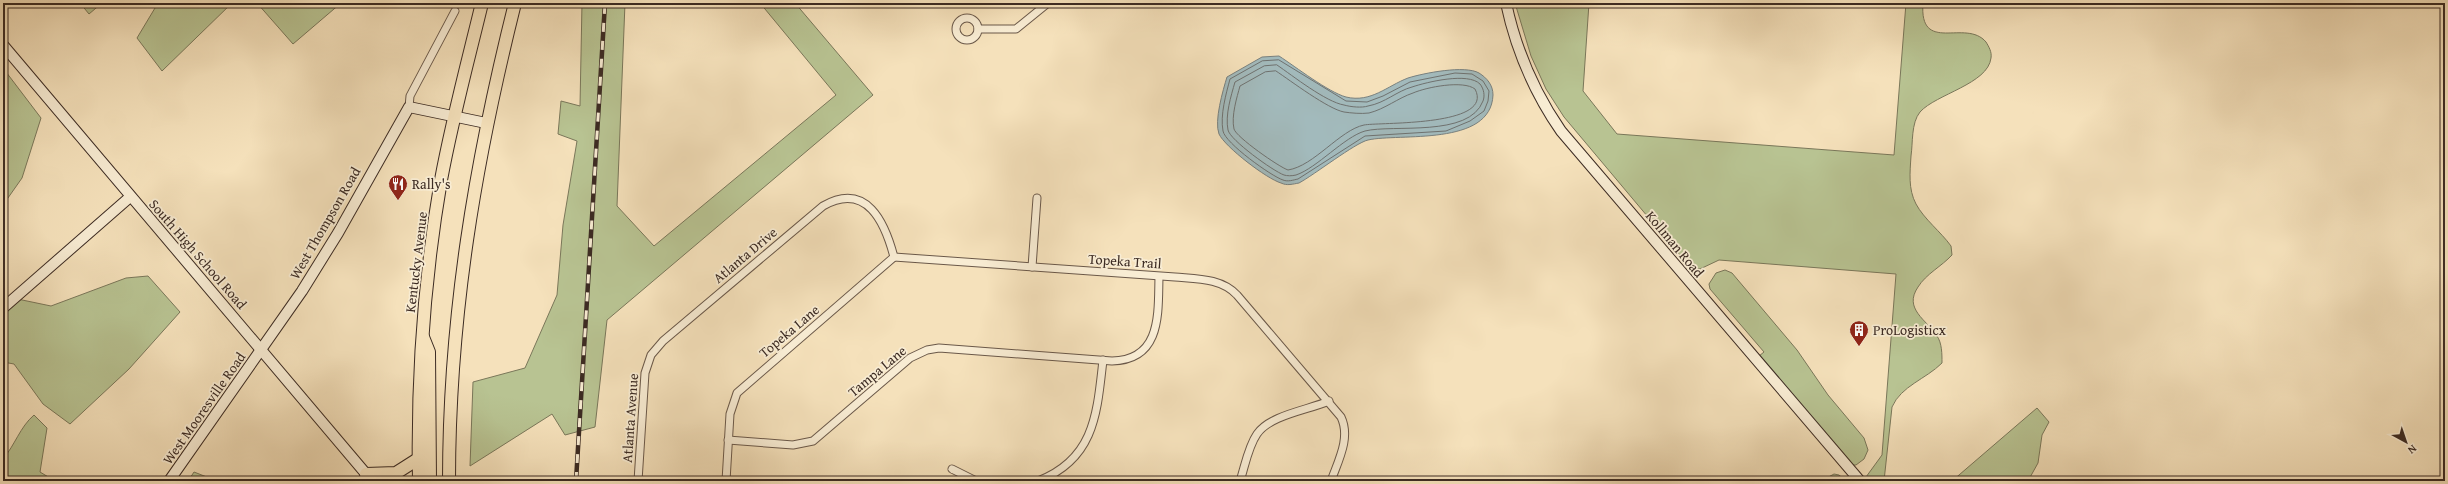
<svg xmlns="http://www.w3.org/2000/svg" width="2448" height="484" viewBox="0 0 2448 484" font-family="'Gentium Book Plus',serif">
<rect width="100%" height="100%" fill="#f5e1bb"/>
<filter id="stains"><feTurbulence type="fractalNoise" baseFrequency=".005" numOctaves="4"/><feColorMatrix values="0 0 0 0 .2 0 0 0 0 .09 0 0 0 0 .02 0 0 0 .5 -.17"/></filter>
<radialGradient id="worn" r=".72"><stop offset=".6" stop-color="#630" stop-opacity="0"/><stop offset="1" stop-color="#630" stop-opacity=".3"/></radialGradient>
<g fill="#b8c392" stroke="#7a775a">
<path d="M 80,3 L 102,3 L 89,14 Z"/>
<path d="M 158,3 L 232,3 L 162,71 L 137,38 Z"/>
<path d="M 257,3 L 341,3 L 293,44 Z"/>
<path d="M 582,3 L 625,3 L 617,206 L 654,246 L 836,95 L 760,3 L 795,3 L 873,95 L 607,320 L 595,427 L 565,435 L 552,414 L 470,466 L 473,382 L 525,368 L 557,295 L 563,225 L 577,141 L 558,134 L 561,101 L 580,106 Z"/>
<path d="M 1515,3 L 1589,3 L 1583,91 L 1617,134 L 1894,155 L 1906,3 L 1923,3 C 1919,55 1966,18 1986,42 C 1989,47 1992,52 1991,58 C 1988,84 1936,94 1920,112 C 1911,123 1913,143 1911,156 C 1910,172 1908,189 1916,204 C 1924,219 1941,232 1951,246 L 1952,255 C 1942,266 1926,274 1918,287 C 1903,309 1927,320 1937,336 C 1942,343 1942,354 1942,363 C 1926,379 1901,386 1892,407 L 1884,481 L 1868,481 L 1866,477 L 1882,455 L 1896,274 L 1719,260 L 1700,269 L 1690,267 L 1564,117 L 1546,89 L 1531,56 Z"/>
<path d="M 3,68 L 41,118 L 22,178 L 3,205 Z"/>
<path d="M 1725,270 L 1732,273 L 1797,350 L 1828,395 L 1864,438 L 1868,450 L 1864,459 L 1856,465 L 1852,465 L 1759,356 L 1764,352 L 1710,289 L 1709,284 L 1716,273 Z"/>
<path d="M 148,276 L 180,312 L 129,369 L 70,424 L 43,404 L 14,364 L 3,362 L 3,296 L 51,306 L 126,278 Z"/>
<path d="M 2037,408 L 2049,422 L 2042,435 L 2038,463 L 2028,481 L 1952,481 Z"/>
<path d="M 34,415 L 47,428 L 40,472 L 55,481 L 3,481 L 3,459 C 15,445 20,427 34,415 Z"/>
<path d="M 194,472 L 217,481 L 188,481 Z"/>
<path d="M 1834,474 L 1839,475 L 1846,481 L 1821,481 Z"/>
</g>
<path fill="#a2babc" stroke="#79817f" d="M 1279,56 C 1296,67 1328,92 1346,97 C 1371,103 1387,86 1408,78 C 1424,73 1465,65 1479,73 C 1487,78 1493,85 1493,95 C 1491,147 1399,133 1368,140 C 1355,143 1314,175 1299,183 C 1293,184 1287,186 1281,183 C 1267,179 1225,147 1219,134 C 1214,121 1223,90 1227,77 L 1262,57 Z"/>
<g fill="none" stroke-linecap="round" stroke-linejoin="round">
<g stroke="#6f7270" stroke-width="1">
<path d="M 1279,60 L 1346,101 L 1367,102 L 1383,96 L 1410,82 L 1455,73 L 1472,74 L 1483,81 L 1489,91 L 1488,101 L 1484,111 L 1470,121 L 1446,131 L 1365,136 L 1298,179 C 1293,180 1288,182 1283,180 C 1271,176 1225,143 1223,131 C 1220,115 1226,94 1230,79 L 1262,61 Z"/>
<path d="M 1277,65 C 1293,76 1326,102 1344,105 C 1351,107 1362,108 1368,106 C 1385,103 1397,91 1412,87 C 1427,82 1468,72 1480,84 C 1484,89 1485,96 1483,101 C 1469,138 1393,124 1365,131 C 1344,137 1317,168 1296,175 C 1292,176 1287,176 1284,175 C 1273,171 1230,140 1228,130 C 1225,115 1231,96 1235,82 L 1264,66 Z"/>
<path d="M 1276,71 C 1291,81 1328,109 1344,112 C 1351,113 1361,114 1369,113 C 1385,109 1398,98 1413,93 C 1427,87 1463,80 1475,89 C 1495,127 1380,122 1364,125 C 1340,130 1314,166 1288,170 C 1279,167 1236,137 1234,129 C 1231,116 1237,97 1240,86 L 1265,72 Z"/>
</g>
<g stroke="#6a5849" stroke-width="9">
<g id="street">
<circle cx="967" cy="29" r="11"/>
<path d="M 978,29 L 1016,29 L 1048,3"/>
<path d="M 409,107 L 410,96 L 455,11"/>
<path d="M 894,257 L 1175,277 C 1197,279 1221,278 1237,295 L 1341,417 C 1351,438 1338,461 1331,481"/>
<path d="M 1032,267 L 1037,198"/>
<path d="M 728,440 L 793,445 L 813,441 L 910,358 L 927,350 L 939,348 L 1112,361 C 1162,360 1158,313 1159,277"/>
<path d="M 952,469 L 976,481"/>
<path d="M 638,481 L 645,373 L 651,355 L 663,341 L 823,206 C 867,181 885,223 894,257"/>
<path d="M 726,481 L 730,414 L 737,393 L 894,257"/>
<path d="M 1038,481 C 1095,459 1097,413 1103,360"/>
<path d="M 1240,481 C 1245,466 1248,447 1257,434 C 1270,415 1308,410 1329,401"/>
</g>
</g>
<g stroke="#3c2b23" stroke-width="12">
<g id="secondary">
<path d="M 1506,3 C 1516,50 1534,92 1561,131 L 1860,481"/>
<path d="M 3,45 L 372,481"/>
<path d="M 3,308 L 130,197"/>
<path d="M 169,481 L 302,291 L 338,233 L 409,107 L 486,123"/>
</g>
</g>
<g stroke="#3c2b23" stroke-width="14">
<g id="primary">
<path d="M 423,337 L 429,352 L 430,481"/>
<path d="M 366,474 L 396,473 L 418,459"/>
<path d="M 419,481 C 417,380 424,279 441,180 C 452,120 468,61 482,3"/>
<path d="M 449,481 C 449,316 475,163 515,3"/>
</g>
</g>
<use href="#street" stroke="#f8ecd3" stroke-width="7"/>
<use href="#secondary" stroke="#f8ecd3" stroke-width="10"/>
<use href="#primary" stroke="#f5e1bb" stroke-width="12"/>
<g stroke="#3c2b23" stroke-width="4.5">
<path id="rail" d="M 576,481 L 605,3"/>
</g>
<use href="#rail" stroke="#f8ecd3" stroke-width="3" stroke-dasharray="9" stroke-linecap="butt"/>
</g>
<defs>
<g id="restaurant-pin" transform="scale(1)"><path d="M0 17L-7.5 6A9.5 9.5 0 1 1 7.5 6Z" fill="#8f2418" stroke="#f8ecd3"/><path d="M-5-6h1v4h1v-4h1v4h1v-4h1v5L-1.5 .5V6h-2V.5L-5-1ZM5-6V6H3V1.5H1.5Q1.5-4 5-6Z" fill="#fff"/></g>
<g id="building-pin" transform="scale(1)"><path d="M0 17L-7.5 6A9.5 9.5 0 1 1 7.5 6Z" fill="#8f2418" stroke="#f8ecd3"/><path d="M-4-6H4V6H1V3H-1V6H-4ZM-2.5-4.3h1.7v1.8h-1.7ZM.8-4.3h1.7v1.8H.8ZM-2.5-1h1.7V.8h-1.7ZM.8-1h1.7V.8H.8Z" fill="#fff"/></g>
</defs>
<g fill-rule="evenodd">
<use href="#restaurant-pin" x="398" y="184"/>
<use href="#building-pin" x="1859" y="330"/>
</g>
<g text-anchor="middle" stroke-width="3.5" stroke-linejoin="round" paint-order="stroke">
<g font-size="14" fill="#3c2b23" stroke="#f8ecd3" text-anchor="start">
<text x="412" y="189">Rally's</text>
<text x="1873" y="335">ProLogisticx</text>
</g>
<g font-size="14" fill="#3c2b23" stroke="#f8ecd3">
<text transform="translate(325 223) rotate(-60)" y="5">West Thompson Road</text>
<text transform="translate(1675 244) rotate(50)" y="5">Kollman Road</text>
<text transform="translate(198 254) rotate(49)" y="5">South High School Road</text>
<text transform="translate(745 255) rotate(-40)" y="5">Atlanta Drive</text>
<text transform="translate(1125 261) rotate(4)" y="5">Topeka Trail</text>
<text transform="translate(416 262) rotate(-83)" y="5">Kentucky Avenue</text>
<text transform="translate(789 331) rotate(-40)" y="5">Topeka Lane</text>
<text transform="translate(877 371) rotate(-40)" y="5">Tampa Lane</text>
<text transform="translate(204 408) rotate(-55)" y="5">West Mooresville Road</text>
<text transform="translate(630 418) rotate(-86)" y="5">Atlanta Avenue</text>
</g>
</g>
<rect width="2448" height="484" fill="none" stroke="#f5e1bb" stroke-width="16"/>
<rect x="4" y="4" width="2440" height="476" fill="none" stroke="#3c2b23" stroke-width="2"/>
<rect x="8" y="8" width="2432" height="468" fill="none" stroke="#3c2b23"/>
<g transform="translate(2406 442) rotate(140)" stroke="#f8ecd3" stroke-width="3" paint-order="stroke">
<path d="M0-3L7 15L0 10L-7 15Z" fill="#3c2b23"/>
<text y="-6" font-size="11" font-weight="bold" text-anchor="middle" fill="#3c2b23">N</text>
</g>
<rect width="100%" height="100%" filter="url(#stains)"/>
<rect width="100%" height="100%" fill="url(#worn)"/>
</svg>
